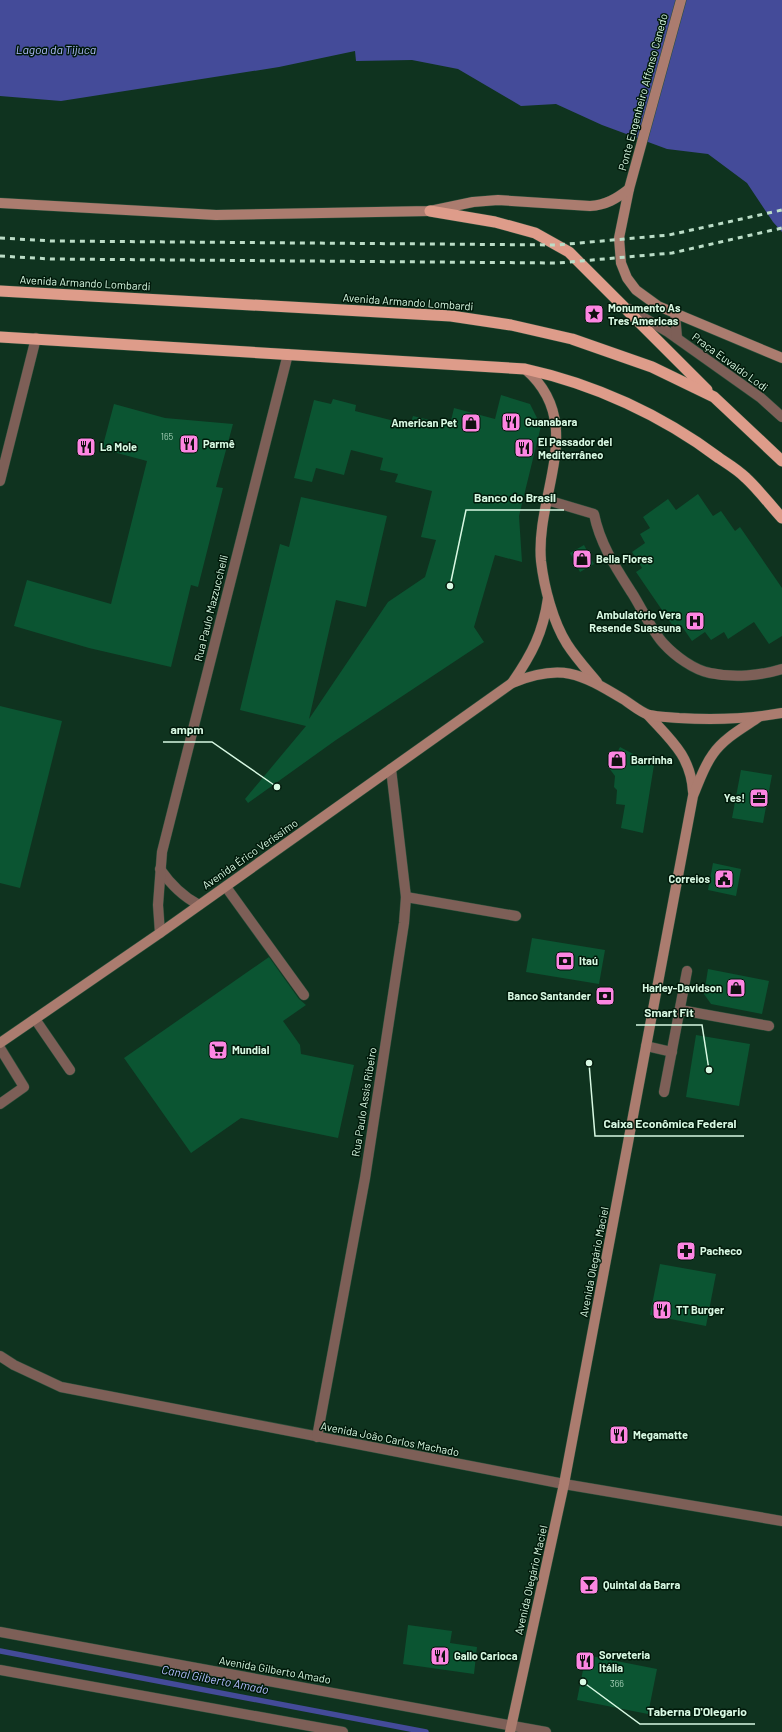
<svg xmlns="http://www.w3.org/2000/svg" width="782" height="1732" viewBox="0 0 782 1732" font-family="Barlow,sans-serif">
<rect width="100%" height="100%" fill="#0f331f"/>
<path fill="#444b99" d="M 0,0 L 782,0 L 782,232 L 773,222 L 747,183 L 708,154 L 667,149 L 602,125 L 556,104 L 521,106 L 458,69 L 412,60 L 356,61 L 355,51 L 279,67 L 61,101 L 0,96 Z"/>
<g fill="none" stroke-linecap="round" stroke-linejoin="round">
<path stroke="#444b99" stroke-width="5.5" d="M 0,1651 L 426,1732"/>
</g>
<g fill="#0b5532">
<path d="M 501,395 L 530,404 L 541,426 L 519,516 L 522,562 L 495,555 L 474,627 L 484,642 L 336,740 L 248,803 L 245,799 L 306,726 L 240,710 L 280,544 L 289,547 L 301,497 L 387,516 L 366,607 L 336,600 L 309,719 L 388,602 L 425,577 L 436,540 L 421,537 L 432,491 L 395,482 L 398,474 L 380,470 L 383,458 L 351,450 L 344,475 L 316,468 L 312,482 L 294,478 L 314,400 L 331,404 L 333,399 L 356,405 L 355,411 L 410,425 L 413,416 L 450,425 L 454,408 L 495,419 Z"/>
<path d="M 114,404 L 165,418 L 233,424 L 216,487 L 223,488 L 198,587 L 191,585 L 171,667 L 89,648 L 14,626 L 27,580 L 111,604 L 147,461 L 102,449 Z"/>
<path d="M 698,494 L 713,516 L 721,511 L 735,531 L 740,527 L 782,588 L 782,636 L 769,644 L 754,622 L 728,639 L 724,632 L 711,640 L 705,632 L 692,641 L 681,625 L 675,629 L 636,572 L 642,568 L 632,552 L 645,543 L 640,534 L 650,528 L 643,517 L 668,499 L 676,510 Z"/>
<path d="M 584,545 L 594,564 L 580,572 L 570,553 Z"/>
<path d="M 0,706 L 62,721 L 20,888 L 0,883 Z"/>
<path d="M 620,747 L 654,765 L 643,833 L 621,828 L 625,805 L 616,804 L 617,790 L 614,787 L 615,776 L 609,768 Z"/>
<path d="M 741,770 L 772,775 L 763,823 L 732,818 Z"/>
<path d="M 713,863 L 741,869 L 736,896 L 708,890 Z"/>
<path d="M 532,938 L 605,950 L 599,984 L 526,972 Z"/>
<path d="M 269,957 L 299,999 L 306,1005 L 283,1021 L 300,1045 L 301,1054 L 354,1065 L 338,1138 L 241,1118 L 191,1153 L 124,1058 Z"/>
<path d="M 708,969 L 769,981 L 762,1014 L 711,1004 L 704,994 Z"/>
<path d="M 696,1035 L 750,1044 L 739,1106 L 686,1097 Z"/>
<path d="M 660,1264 L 716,1274 L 706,1326 L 650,1315 Z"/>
<path d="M 408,1625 L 452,1631 L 450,1643 L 477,1647 L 474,1674 L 403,1664 Z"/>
<path d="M 586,1655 L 657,1669 L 648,1714 L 577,1700 Z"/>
</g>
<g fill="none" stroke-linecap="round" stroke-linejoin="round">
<g stroke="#2b4f3a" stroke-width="11">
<g id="service">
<path d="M 629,309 L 668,332 L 761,398 L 782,417"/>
<path d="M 675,314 L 677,338"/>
<path d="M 547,500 L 594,514 C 600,544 616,568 632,593 C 641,607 653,633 664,644 C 675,656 694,670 710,673 C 733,678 760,676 782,669"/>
<path d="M 226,887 L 304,995"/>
<path d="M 406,897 L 516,916"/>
<path d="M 680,1010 L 769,1026"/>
<path d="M 35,1019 L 70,1070"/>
<path d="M 646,1046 L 672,1052"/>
<path d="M 0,1048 L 24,1087 L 0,1104"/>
<path d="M 664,1092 L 687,971"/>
</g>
</g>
<g stroke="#2b4f3a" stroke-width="11">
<g id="minor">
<path d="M 0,481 L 36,338"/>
<path d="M 160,869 C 171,885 182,896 199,905"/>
<path d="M 160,933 L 158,905 L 162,852 L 288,354"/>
<path d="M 0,1356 L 14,1365 L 61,1387 L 564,1484 L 782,1521"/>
<path d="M 317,1437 L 365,1178 L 404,923 L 406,897 L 391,769"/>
<path d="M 0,1632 L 546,1732"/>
<path d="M 0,1670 L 343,1732"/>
</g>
</g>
<g stroke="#2b4f3a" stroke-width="11">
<g id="secondary">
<path d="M 681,0 L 629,189 L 619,238 L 621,263 L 627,278 L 636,290 L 658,306 L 782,358"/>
<path d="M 0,203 L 216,215 L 430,211 L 473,202 L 498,200 L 590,206 C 606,205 616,199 629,189"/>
<path d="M 525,369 C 588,423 535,494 541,561 C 544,587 553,622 567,644 C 576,658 587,670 597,682"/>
<path d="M 512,683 C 532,654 543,633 548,598"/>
<path d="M 648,715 C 670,739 691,756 693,792"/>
<path d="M 0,1043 L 160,933 L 512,683 C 561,663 580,673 623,699 C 631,704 640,712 649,715 C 658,717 669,717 679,718 C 714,720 748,719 782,713"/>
<path d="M 510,1732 L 564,1484 L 693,796 C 699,782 704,766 713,754 C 724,738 743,728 759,717"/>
</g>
</g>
<g stroke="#2b4f3a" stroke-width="12">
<g id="trunk">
<path d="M 430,211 L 495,222 L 535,233 L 569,252 L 707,390"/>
<path d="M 0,291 L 451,316 L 511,325 L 572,339 L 652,367 L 714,397 L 782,461"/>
<path d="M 0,337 L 525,369 C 594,384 662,415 719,458 C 728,464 738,470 746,478 C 759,490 770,505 782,518"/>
</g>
</g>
<use href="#service" stroke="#7d5f57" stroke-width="10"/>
<use href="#minor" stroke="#7d5f57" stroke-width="10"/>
<use href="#secondary" stroke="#ab7c6f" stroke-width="10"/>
<use href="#trunk" stroke="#de9c8a" stroke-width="11"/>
<g stroke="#bbddc7" stroke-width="3" stroke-dasharray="5 5" stroke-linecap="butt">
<path d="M 0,238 L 52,241 L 557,245 L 669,235 L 782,210"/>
<path d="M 0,256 L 51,259 L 558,263 L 672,253 L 782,228"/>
</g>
</g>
<defs>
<g id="sight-square" transform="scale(1)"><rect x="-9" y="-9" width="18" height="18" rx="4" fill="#fd86e2" stroke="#00190a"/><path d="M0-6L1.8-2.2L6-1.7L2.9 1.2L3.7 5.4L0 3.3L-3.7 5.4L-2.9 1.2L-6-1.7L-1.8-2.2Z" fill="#111"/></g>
<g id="restaurant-square" transform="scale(1)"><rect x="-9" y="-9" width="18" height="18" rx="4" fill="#fd86e2" stroke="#00190a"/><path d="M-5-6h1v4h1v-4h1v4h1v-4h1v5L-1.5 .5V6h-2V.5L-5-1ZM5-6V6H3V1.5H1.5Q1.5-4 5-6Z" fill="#111"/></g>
<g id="shop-square" transform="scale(1)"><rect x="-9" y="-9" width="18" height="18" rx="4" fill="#fd86e2" stroke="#00190a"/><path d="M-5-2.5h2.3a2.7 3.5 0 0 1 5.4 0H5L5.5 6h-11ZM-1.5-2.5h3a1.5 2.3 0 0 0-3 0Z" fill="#111"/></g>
<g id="hospital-square" transform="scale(1)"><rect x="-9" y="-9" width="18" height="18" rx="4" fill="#fd86e2" stroke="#00190a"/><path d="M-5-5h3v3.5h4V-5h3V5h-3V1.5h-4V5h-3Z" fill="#111"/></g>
<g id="office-square" transform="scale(1)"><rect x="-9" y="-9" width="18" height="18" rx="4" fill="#fd86e2" stroke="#00190a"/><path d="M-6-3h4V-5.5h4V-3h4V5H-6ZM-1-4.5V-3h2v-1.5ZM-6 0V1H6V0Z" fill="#111"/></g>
<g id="civic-square" transform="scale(1)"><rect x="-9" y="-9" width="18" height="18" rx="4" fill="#fd86e2" stroke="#00190a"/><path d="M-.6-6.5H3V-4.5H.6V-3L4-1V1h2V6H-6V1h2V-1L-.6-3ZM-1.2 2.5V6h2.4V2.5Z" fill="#111"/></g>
<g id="bank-square" transform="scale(1)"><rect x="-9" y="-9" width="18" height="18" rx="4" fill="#fd86e2" stroke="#00190a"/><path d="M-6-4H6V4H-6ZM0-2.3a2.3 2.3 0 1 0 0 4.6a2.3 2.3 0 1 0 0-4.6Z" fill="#111"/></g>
<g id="supermarket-square" transform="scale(1)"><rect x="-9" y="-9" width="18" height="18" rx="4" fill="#fd86e2" stroke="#00190a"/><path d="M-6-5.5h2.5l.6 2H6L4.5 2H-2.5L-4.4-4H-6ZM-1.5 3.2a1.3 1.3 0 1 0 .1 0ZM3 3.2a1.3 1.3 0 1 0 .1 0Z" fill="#111"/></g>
<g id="pharmacy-square" transform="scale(1)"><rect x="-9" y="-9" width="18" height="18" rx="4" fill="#fd86e2" stroke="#00190a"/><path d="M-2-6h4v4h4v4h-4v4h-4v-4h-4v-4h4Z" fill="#111"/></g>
<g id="bar-square" transform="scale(1)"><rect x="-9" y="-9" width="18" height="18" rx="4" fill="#fd86e2" stroke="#00190a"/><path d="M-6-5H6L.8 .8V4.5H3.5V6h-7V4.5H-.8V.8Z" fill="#111"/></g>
</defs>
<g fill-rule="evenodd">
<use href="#sight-square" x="594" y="314"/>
<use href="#restaurant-square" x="511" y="422"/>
<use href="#shop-square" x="471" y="423"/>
<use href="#restaurant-square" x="189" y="444"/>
<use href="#restaurant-square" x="86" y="447"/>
<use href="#restaurant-square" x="524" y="448"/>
<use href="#shop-square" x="582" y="559"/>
<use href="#hospital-square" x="695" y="621"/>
<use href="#shop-square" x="617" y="760"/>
<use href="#office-square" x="759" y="798"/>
<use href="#civic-square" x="724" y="879"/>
<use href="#bank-square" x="565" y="961"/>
<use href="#shop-square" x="736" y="988"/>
<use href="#bank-square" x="605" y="996"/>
<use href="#supermarket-square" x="218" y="1050"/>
<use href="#pharmacy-square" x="686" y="1251"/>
<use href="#restaurant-square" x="662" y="1310"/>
<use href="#restaurant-square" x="619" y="1435"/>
<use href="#bar-square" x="589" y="1585"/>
<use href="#restaurant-square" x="440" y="1656"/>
<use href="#restaurant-square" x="585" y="1661"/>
</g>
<g text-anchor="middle" stroke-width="3" stroke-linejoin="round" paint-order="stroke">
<g font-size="9" fill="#a5d0b7">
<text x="167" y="440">165</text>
<text x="617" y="1687">366</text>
</g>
<g font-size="11" fill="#d8f9e3" stroke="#00190a">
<text transform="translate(643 92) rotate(-75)" y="4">Ponte Engenheiro Affonso Canedo</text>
<text transform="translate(85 283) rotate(3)" y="4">Avenida Armando Lombardi</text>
<text transform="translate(408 302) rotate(4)" y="4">Avenida Armando Lombardi</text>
<text transform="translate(730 362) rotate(36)" y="4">Praça Euvaldo Lodi</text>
<text transform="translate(211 608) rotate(-76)" y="4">Rua Paulo Mazzucchelli</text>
<text transform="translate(250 854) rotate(-35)" y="4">Avenida Érico Veríssimo</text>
<text transform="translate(364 1102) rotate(-81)" y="4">Rua Paulo Assis Ribeiro</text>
<text transform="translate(594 1262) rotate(-79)" y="4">Avenida Olegário Maciel</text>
<text transform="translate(390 1439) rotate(11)" y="4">Avenida João Carlos Machado</text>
<text transform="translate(531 1580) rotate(-77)" y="4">Avenida Olegário Maciel</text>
<text transform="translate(275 1670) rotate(10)" y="4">Avenida Gilberto Amado</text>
</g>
<g font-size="11" font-weight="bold" fill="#d8f9e3" stroke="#00190a" text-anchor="start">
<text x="608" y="312">Monumento As<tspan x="608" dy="13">Tres Americas</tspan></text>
<text x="525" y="426">Guanabara</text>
<text x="457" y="427" text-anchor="end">American Pet</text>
<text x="538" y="446">El Passador del<tspan x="538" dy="13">Mediterrâneo</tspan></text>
<text x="203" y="448">Parmê</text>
<text x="100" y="451">La Mole</text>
<text x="596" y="563">Bella Flores</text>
<text x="681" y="619" text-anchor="end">Ambulatório Vera<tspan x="681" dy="13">Resende Suassuna</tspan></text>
<text x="631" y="764">Barrinha</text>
<text x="745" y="802" text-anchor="end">Yes!</text>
<text x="710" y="883" text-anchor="end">Correios</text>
<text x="579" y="965">Itaú</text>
<text x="722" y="992" text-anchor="end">Harley-Davidson</text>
<text x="591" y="1000" text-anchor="end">Banco Santander</text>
<text x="232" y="1054">Mundial</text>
<text x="700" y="1255">Pacheco</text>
<text x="676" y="1314">TT Burger</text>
<text x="633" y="1439">Megamatte</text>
<text x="603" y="1589">Quintal da Barra</text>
<text x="599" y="1659">Sorveteria<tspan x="599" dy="13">Itália</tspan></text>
<text x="454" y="1660">Gallo Carioca</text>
</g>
<g font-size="12" font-style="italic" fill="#b2bdff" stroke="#00190a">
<text x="56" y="54">Lagoa da Tijuca</text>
<text transform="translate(215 1680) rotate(11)" y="4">Canal Gilberto Amado</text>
</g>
</g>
<path fill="none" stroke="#d8f9e3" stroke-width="1.5" d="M450 586L466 510H564M277 787L212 742H163M709 1070L702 1025H636M589 1063L595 1136H744M583 1682L640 1724H755"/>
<g fill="#d8f9e3" stroke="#00190a" stroke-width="1.5">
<circle cx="450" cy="586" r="4"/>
<circle cx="277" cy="787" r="4"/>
<circle cx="709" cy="1070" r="4"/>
<circle cx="589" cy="1063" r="4"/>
<circle cx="583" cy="1682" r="4"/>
</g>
<g font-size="12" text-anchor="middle" font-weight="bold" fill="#d8f9e3" stroke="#00190a" stroke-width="3" stroke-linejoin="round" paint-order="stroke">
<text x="515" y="502">Banco do Brasil</text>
<text x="187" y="734">ampm</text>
<text x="669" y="1017">Smart Fit</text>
<text x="670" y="1128">Caixa Econômica Federal</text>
<text x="697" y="1716">Taberna D'Olegario</text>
</g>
</svg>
